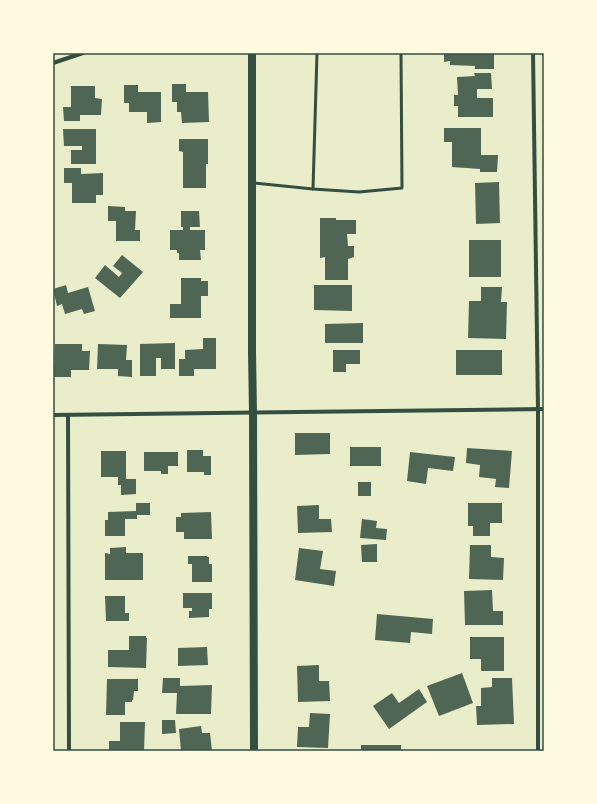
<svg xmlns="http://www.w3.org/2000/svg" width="597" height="804" viewBox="0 0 597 804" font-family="'Source Serif 4',serif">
<rect width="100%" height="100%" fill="#e9edc9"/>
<g fill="#4f6655">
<path d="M 444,53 L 494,53 L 494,69 L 475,69 L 475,66 L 450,65 L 450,61 L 444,62 Z"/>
<path d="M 474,73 L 491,73 L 492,89 L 477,89 L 477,98 L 493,98 L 493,117 L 458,117 L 458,106 L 454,106 L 454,95 L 458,95 L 457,77 L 475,76 Z"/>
<path d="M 172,84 L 186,84 L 186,92 L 208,92 L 209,122 L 182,123 L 181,112 L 177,112 L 177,102 L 172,102 Z"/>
<path d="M 124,85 L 138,85 L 138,92 L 161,92 L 161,122 L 147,123 L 147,112 L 129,112 L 129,103 L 124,103 Z"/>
<path d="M 71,86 L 95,86 L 95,98 L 102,99 L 101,115 L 80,115 L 80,121 L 64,121 L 63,107 L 71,107 Z"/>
<path d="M 444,128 L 481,128 L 481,155 L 498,155 L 497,172 L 480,172 L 480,169 L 452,167 L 452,142 L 444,142 Z"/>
<path d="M 63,129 L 96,129 L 96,164 L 71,164 L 71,150 L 82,150 L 82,146 L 64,146 Z"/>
<path d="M 179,139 L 208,139 L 208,164 L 206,164 L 206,188 L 183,188 L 183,152 L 179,151 Z"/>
<path d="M 64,168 L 81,168 L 81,174 L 103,173 L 103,195 L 96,195 L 96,203 L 72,203 L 72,183 L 64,183 Z"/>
<path d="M 499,182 L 500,223 L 476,224 L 475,183 Z"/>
<path d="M 108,206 L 125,207 L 125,211 L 136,211 L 135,230 L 140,230 L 140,241 L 116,241 L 116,221 L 108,221 Z"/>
<path d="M 181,211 L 199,211 L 200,227 L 190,227 L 190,230 L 205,230 L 205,250 L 200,250 L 201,260 L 179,260 L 179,253 L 177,253 L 177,250 L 170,250 L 170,230 L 183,230 L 183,227 L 181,227 Z"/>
<path d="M 320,218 L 336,218 L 336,220 L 356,220 L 356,234 L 347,234 L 348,246 L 354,246 L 354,257 L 348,259 L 348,280 L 325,280 L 325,257 L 320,258 Z"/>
<rect x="469" y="240" width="32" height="37"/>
<path d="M 122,255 L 143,272 L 120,298 L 95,278 L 105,265 L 119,277 L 122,273 L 113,266 Z"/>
<path d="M 181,278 L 201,278 L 201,281 L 208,281 L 208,296 L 201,296 L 201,318 L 170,318 L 170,304 L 181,304 Z"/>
<path d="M 66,285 L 68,293 L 88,287 L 95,311 L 84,314 L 82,309 L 65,314 L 62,304 L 57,306 L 53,289 Z"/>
<path d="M 314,285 L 352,285 L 352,311 L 314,310 Z"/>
<path d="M 481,287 L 502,287 L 501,302 L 507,302 L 506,339 L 468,338 L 469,301 L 481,301 Z"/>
<path d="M 363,323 L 363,343 L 325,343 L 325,324 Z"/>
<path d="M 203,338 L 216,338 L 216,369 L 194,369 L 194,376 L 179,376 L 179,359 L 185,359 L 185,350 L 203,349 Z"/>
<path d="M 175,343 L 175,369 L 161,369 L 161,358 L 156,358 L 156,376 L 140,376 L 140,344 Z"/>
<path d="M 55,344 L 82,344 L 82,351 L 90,351 L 89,370 L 71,370 L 71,377 L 54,377 Z"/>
<path d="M 98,344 L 127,345 L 126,360 L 132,360 L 132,377 L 118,376 L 118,369 L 97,369 Z"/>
<path d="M 333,350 L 360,350 L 360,364 L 346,364 L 346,372 L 333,372 Z"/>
<rect x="456" y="350" width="46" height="25"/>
<path d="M 295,433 L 330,433 L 330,454 L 295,455 Z"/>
<rect x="350" y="447" width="31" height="19"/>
<path d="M 467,448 L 512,451 L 509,488 L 495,487 L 496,479 L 479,477 L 480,465 L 466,463 Z"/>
<path d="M 187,450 L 203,450 L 203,456 L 211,456 L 211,475 L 204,475 L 204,472 L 187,472 Z"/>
<path d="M 101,451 L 126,451 L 126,479 L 136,479 L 136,494 L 121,495 L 121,485 L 118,485 L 118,477 L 101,477 Z"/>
<path d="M 144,452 L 178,452 L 178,466 L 168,466 L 168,474 L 161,474 L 161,471 L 144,471 Z"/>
<path d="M 410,452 L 455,457 L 453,471 L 428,468 L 426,484 L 407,481 Z"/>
<rect x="358" y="482" width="13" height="14"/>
<path d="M 136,503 L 150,503 L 150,515 L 137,515 L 137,519 L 125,519 L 125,536 L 105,536 L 105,520 L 108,520 L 108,512 L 136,511 Z"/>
<path d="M 468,503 L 502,503 L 502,523 L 490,523 L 490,536 L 473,536 L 473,526 L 468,526 Z"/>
<path d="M 319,505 L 319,519 L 331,519 L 332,532 L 298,533 L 297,506 Z"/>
<path d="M 211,512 L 212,539 L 184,539 L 184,532 L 176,532 L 176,517 L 181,517 L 181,513 Z"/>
<path d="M 362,519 L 377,521 L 376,528 L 387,529 L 386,540 L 360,538 Z"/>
<path d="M 377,544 L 377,562 L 362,562 L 361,545 Z"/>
<path d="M 470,545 L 491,545 L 491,557 L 504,558 L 503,580 L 469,579 Z"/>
<path d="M 126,547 L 126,553 L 143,553 L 143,580 L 105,580 L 105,553 L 110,554 L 110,548 Z"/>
<path d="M 299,548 L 323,551 L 320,569 L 336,571 L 334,586 L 295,580 Z"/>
<path d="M 188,556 L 207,556 L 207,557 L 209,557 L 209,564 L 212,564 L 212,582 L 192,582 L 192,564 L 188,564 Z"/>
<path d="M 492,590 L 493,611 L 503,611 L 503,625 L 465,625 L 464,591 Z"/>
<path d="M 183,593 L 212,593 L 212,609 L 209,609 L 209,617 L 189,618 L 189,611 L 192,611 L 192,608 L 183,608 Z"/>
<path d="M 105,596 L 125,596 L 125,613 L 129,613 L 129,621 L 106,621 Z"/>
<path d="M 377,614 L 433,619 L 432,634 L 411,632 L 410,643 L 375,640 Z"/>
<path d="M 129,636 L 146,636 L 146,638 L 147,638 L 146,668 L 108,667 L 108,650 L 129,650 Z"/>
<path d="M 470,637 L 504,637 L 504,671 L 481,671 L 481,659 L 470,659 Z"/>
<path d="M 207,647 L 208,665 L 178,666 L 178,648 Z"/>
<path d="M 319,665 L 319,681 L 329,681 L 330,701 L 298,702 L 297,666 Z"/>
<path d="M 462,673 L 473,703 L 439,716 L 427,686 Z"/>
<path d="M 163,678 L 180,678 L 180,686 L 212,685 L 211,714 L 176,714 L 177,693 L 162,693 Z"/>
<path d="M 492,678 L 512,678 L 514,724 L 477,725 L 476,706 L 481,706 L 481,688 L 492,687 Z"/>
<path d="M 107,679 L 138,679 L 138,691 L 134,691 L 133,700 L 132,700 L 132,702 L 125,702 L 125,715 L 106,715 Z"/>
<path d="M 419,689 L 427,702 L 389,729 L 373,706 L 392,693 L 399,703 Z"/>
<path d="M 310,713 L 330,714 L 328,748 L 297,747 L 298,727 L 309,727 Z"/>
<path d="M 162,720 L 175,720 L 176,733 L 162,734 Z"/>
<path d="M 120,722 L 145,722 L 144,751 L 109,751 L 109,741 L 120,741 Z"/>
<path d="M 201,726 L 202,733 L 210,733 L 212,751 L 181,751 L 179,729 Z"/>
<rect x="361" y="745" width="40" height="6"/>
</g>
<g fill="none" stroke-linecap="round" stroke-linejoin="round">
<g stroke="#344e41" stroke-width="3">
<path d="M 253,183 L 313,189 L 359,192 L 402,188 L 401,53"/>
<path d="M 313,189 L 317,53"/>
</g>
<g stroke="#344e41" stroke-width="4">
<path d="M 533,53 L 538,409 L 538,751"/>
<path d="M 53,63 L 83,53"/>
<path d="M 53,415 L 544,409"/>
<path d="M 68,415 L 69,751"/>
</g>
<path stroke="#344e41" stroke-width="8" d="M 252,53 L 252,352 L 253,413 L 254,751"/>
</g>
<rect width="597" height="804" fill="none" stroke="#fefae0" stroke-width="108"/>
<rect x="54" y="54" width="489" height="696" fill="none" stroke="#344e41" stroke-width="1.5"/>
</svg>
